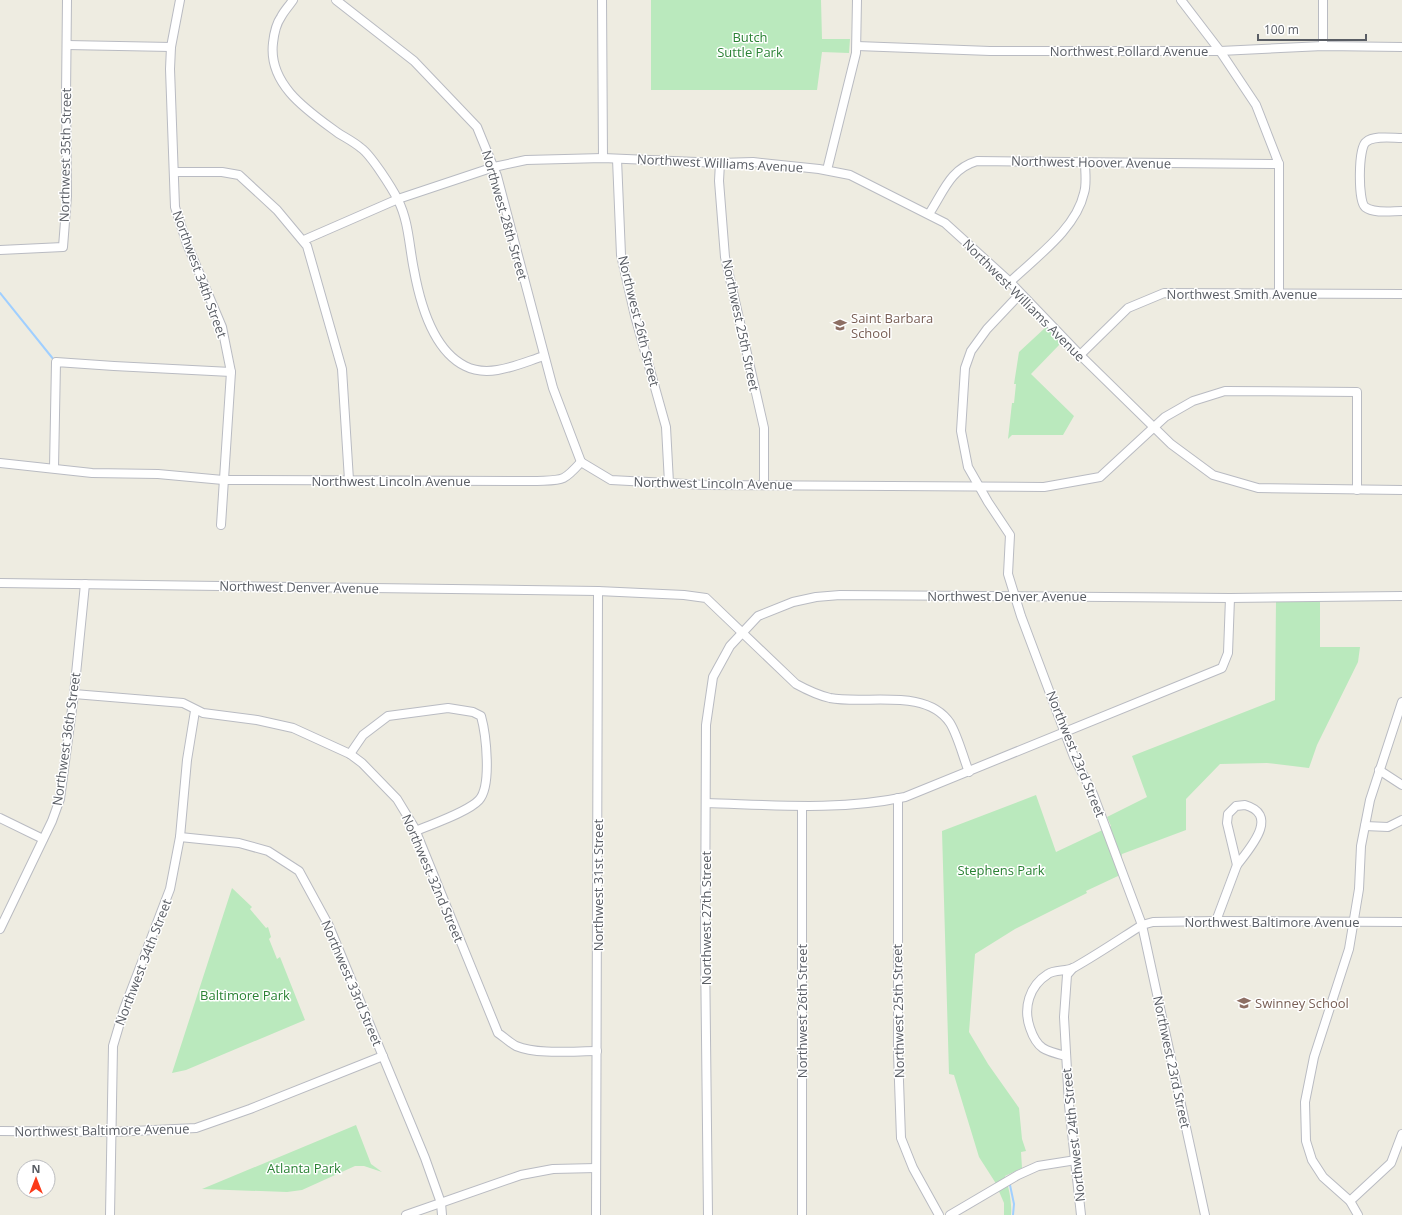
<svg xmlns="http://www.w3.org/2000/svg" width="1402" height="1215" viewBox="0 0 1402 1215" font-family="'Open Sans',sans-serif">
<rect width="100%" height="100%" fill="#eeece1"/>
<g fill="#bae9bd">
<path d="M 651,0 L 821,0 L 822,39 L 850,39 L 849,53 L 822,52 L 817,90 L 651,90 Z"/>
<path d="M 1046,327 L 1062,342 L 1031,374 L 1074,416 L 1063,435 L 1012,435 L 1008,439 L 1012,403 L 1014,403 L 1016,384 L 1014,384 L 1019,352 Z"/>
<path d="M 1320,599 L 1320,647 L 1360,647 L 1358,662 L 1317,745 L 1309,768 L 1267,763 L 1220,764 L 1186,799 L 1186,830 L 1122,854 L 1118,876 L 1086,891 L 1087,893 L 1015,929 L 975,954 L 969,1032 L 988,1064 L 1019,1108 L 1022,1139 L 1026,1151 L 1021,1152 L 1022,1168 L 1005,1176 C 1009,1188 1012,1202 1011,1215 L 1004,1215 L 1004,1203 L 995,1182 L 979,1157 L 954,1075 L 949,1074 L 942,831 L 1036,795 L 1056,852 L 1111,826 L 1107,817 L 1147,797 L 1132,756 L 1275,700 L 1276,600 Z"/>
<path d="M 232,888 L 252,907 L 250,909 L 266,928 L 268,927 L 271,937 L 269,939 L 277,959 L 280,957 L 305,1020 L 186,1070 L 172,1073 Z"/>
<path d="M 356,1125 L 371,1164 L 382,1172 L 364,1166 L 355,1166 L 302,1190 L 287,1192 L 202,1189 Z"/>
</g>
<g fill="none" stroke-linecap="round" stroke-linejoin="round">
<g stroke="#a0cfff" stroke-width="2">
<path d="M 0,293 L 54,360"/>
<path d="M 1010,1185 L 1014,1204 L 1013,1215"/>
</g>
<g stroke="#b9bbc2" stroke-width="10">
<g id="minor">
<path d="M 180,0 L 171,47 L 170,69 L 175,207 L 187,244 L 222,327 L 231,372 L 221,525"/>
<path d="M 293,0 C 289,6 284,11 281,17 C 276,24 274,34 273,43 C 268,85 308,111 338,133 C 346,138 354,142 361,148 C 371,155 392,188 398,200 C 409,222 409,246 414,270 C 420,303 433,350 465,366 C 490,379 521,363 544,356"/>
<path d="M 336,0 L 414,61 L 477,127 L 497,176 L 553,388 L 581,462"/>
<path d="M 602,0 L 603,158"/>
<path d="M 1181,0 L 1220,51 L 1256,105 L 1279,164 L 1279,292"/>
<path d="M 67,45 L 171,47"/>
<path d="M 857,46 L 990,51 L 1220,51 L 1323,46 L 1402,47"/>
<path d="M 1323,46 L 1323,0"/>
<path d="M 1402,138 C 1392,138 1374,135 1366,142 C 1358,148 1358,201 1365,207 C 1374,214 1392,211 1402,211"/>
<path d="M 617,159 L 621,255 L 635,316 L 666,427 L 669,483"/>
<path d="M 720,163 L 719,181 L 725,257 L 764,428 L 764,485"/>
<path d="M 827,170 L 856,53 L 857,0"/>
<path d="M 174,172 L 222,172 L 239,175 L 277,210 L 307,246 L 342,369 L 349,480"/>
<path d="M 929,214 C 944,191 950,169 977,161 L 1279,164"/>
<path d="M 304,240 L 398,199 L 494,167 L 526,160 L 603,158 L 720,163 L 753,162 L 819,169 L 850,175 L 945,223 L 1010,282 L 1080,355 L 1171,444 L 1213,475 L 1258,488 L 1402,490"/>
<path d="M 0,250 L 63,247 L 67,196 L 66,95 L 67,0"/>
<path d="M 1010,282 C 1036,257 1076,229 1084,193 C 1087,184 1085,172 1085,162"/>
<path d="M 1020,294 L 987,329 L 971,351 L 965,368 L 961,431 L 968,467 L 988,502 L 1010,535 L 1008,574 L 1021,616 L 1074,757 L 1093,794 L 1142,925 L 1205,1215"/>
<path d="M 1080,355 L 1128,308 L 1164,293 L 1402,294"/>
<path d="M 581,462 L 611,480 L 705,485 L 1044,487 L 1100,477 L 1165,417 L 1193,401 L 1225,391 L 1357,392 L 1357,490"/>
<path d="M 0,463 L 92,473 L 158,474 L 223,480 L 537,481 C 563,480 563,482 581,462"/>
<path d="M 54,468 L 56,362 L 114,366 L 231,372"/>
<path d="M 0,583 L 598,591 L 684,595 L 706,598 L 796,684 C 807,690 817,695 830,698 C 866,705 926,687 950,723 C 958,736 963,757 969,772"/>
<path d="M 74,694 L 183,703 L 203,713 L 257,720 L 293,728 L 350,754 L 362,763 L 397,799 L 414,827 L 498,1033 C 504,1037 510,1043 516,1046 C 538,1055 574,1051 597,1051"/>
<path d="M 350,754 L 363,735 L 388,716 L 448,708 L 473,712 L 481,716 C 486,734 492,786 479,800 C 468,812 432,824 416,831"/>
<path d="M 1379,770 L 1402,785"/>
<path d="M 898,798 L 898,1053 L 901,1138 L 913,1168 L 939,1215"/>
<path d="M 706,803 C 773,805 840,811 905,797 L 1222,668 L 1228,653 L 1230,598"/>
<path d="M 1245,805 C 1280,815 1250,848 1237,865 L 1227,823 L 1228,814 L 1236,806 Z"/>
<path d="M 802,806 L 802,1215"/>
<path d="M 0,818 L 43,839"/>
<path d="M 1365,826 L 1388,827 L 1402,820"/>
<path d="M 180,837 L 239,843 L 268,851 L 299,871 L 329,926 L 425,1158 L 441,1203 L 442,1215"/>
<path d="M 1216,921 L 1237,865"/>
<path d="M 0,929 L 52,821 L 60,799 L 74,694 L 85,584"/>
<path d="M 1073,968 L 1067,975 L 1064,1017 L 1069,1105 L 1081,1215"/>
<path d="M 1066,1056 C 1045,1051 1037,1049 1030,1028 C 1023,1008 1029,986 1048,974 C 1055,969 1067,972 1075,967 C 1098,954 1120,939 1142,925 L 1153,922 L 1216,921 L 1402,922"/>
<path d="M 0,1131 L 112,1132 L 196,1128 L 250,1109 L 383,1056"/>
<path d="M 1350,1201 L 1391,1163 L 1402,1134"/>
<path d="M 110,1215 L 113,1046 L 124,1009 L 170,889 L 180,837 L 187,760 L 195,711"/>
<path d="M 406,1215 L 521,1175 L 553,1169 L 596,1168"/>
<path d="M 596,1215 L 598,591"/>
<path d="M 708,1215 L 705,949 L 706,725 L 713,677 L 730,646 L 758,616 L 793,602 L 816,597 L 840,595 L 1230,598 L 1402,596"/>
<path d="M 950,1215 L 1018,1175 L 1038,1166 L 1076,1160"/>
<path d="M 1358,1215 L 1350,1201 L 1323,1177 L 1312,1160 L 1306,1141 L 1305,1102 L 1314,1057 L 1349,949 L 1359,889 L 1361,846 L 1370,800 L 1402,702"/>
</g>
</g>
<use href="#minor" stroke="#fff" stroke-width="8"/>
</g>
<defs>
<g id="school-bare" transform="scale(1.08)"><path d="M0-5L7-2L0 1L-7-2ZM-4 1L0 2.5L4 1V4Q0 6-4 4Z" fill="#8d6e63" stroke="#fff" stroke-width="2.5" paint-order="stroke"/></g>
</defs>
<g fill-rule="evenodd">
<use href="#school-bare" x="840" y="325"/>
<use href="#school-bare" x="1244" y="1003"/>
</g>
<g text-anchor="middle" stroke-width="3" stroke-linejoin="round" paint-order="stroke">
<g font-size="13" fill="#2a8234" stroke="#fff">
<text x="750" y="42">Butch<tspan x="750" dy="15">Suttle Park</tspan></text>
<text x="1001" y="875">Stephens Park</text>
<text x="245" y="1000">Baltimore Park</text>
<text x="304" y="1173">Atlanta Park</text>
</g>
<g font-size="13" fill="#595d64" stroke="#fff">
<text x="1129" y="56">Northwest Pollard Avenue</text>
<text transform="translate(65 155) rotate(-89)" y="5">Northwest 35th Street</text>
<text transform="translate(1091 162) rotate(1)" y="5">Northwest Hoover Avenue</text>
<text transform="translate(720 163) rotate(3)" y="5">Northwest Williams Avenue</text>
<text transform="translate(505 215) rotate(74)" y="5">Northwest 28th Street</text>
<text transform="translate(200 274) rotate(70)" y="5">Northwest 34th Street</text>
<text x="1242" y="299">Northwest Smith Avenue</text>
<text transform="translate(1024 300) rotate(45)" y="5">Northwest Williams Avenue</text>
<text transform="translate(639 321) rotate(76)" y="5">Northwest 26th Street</text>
<text transform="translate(741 325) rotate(78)" y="5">Northwest 25th Street</text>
<text x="391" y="486">Northwest Lincoln Avenue</text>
<text transform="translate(713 483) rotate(1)" y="5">Northwest Lincoln Avenue</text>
<text transform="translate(299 587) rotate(1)" y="5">Northwest Denver Avenue</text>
<text x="1007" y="601">Northwest Denver Avenue</text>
<text transform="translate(66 739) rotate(-82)" y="5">Northwest 36th Street</text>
<text transform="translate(1076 754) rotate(68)" y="5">Northwest 23rd Street</text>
<text transform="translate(433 878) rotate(67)" y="5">Northwest 32nd Street</text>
<text transform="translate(598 885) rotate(-90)" y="5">Northwest 31st Street</text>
<text transform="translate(706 918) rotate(-90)" y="5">Northwest 27th Street</text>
<text x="1272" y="927">Northwest Baltimore Avenue</text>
<text transform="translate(143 962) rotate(-69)" y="5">Northwest 34th Street</text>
<text transform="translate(352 983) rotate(67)" y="5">Northwest 33rd Street</text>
<text transform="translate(802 1011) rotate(-90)" y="5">Northwest 26th Street</text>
<text transform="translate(898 1011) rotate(-91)" y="5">Northwest 25th Street</text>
<text transform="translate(1172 1062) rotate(78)" y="5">Northwest 23rd Street</text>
<text transform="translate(102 1130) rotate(-1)" y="5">Northwest Baltimore Avenue</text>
<text transform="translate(1073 1135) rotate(-96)" y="5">Northwest 24th Street</text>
</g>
<g font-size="13" fill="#785e54" stroke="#fff" text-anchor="start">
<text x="851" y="323">Saint Barbara<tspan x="851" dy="15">School</tspan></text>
<text x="1255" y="1008">Swinney School</text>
</g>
</g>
<g transform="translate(36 1179)"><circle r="19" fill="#ffffff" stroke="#bdbec1"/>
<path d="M0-3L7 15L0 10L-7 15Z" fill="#fb3a19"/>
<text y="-6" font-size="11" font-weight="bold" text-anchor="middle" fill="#595d64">N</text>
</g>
<path d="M1258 34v6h108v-6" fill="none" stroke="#595d64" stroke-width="2"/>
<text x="1264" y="34" font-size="12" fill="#595d64" stroke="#ffffff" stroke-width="3" paint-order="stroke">100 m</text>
</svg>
